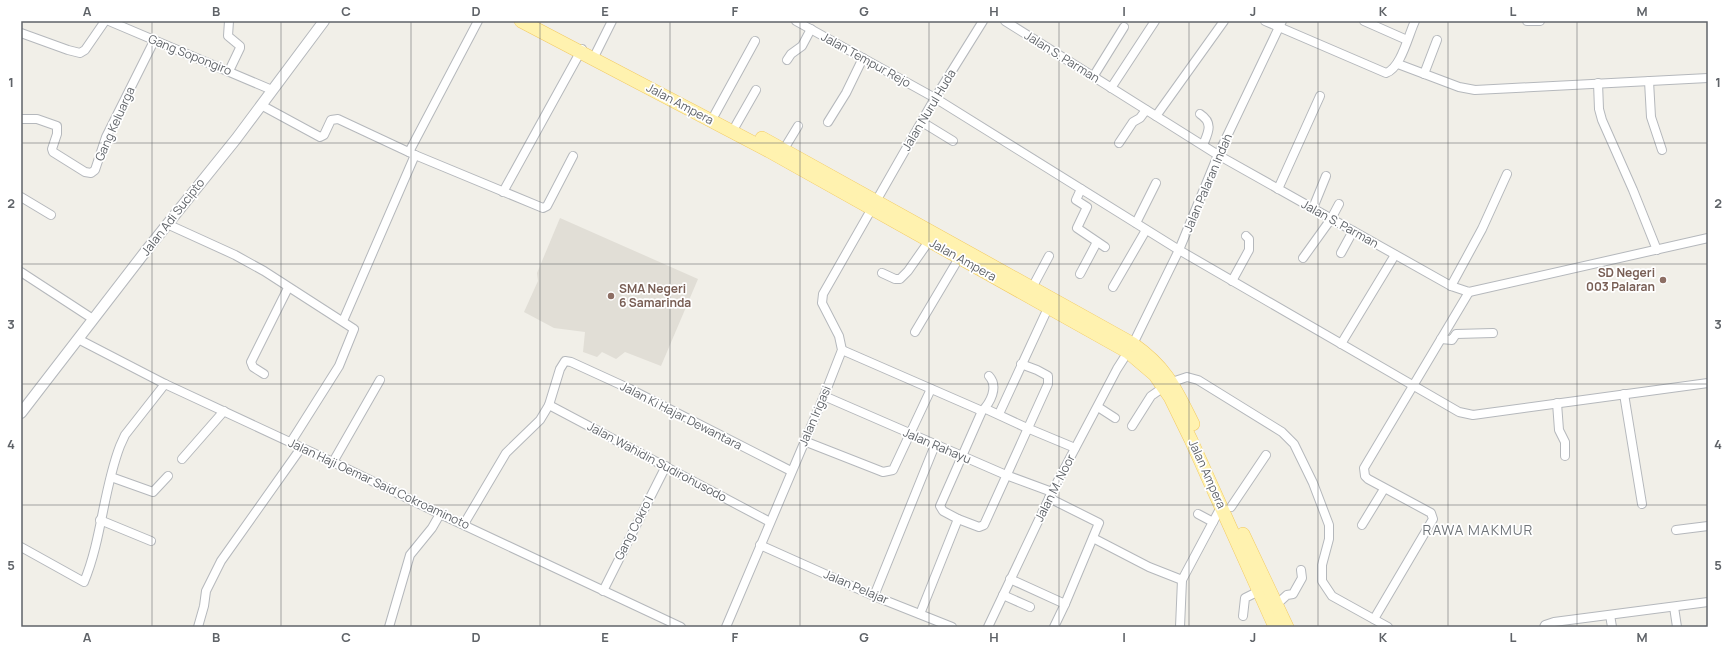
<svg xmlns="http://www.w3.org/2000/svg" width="1729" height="648" viewBox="0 0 1729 648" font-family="Manrope,sans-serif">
<rect width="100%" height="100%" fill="#f1efe8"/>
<path fill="#e1ded6" d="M 560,218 L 698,279 L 661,366 L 625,352 L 616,359 L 602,352 L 597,357 L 583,352 L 585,332 L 554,328 L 524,312 L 538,281 L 537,273 Z"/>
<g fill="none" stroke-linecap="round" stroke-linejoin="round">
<g stroke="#b5b8bc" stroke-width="10">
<g id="minor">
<path d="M 109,21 L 272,90"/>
<path d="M 796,21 L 935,98 L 1179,250 L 1459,412 L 1473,415 L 1708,383"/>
<path d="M 1005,21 L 1218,155 L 1451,286 L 1469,292 L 1708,238"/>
<path d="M 1265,21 L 1386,73 C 1401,68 1408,36 1415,21"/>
<path d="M 1364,21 L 1407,40"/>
<path d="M 1527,21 L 1540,21"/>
<path d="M 21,33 L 68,50 L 80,53 L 85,50 L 105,21"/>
<path d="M 593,59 L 612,21"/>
<path d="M 787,60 L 791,54 L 802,46 L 811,29"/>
<path d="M 1398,64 L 1459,87 L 1475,90 L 1708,78"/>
<path d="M 229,71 L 240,48 L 240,46 L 228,36 L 229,21"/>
<path d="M 1424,74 L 1437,40"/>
<path d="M 1093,77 L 1124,27"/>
<path d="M 1649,81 L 1651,117 L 1662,150"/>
<path d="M 1598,83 L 1599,109 L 1602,120 L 1633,190 L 1657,250"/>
<path d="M 1111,88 L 1155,21"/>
<path d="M 261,105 L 320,137 L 324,135 L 331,120 L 338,119 L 415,155 L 543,208 L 547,206 L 573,156"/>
<path d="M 715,114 L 755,41"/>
<path d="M 1200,114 C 1214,123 1208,133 1203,145"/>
<path d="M 1156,116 L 1224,21"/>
<path d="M 21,119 L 37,119 L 57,126 L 57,134 L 52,149 L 53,152 L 85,172 L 91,173 L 95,170 L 106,137 L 154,41"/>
<path d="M 828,122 L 846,93 L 863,58"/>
<path d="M 922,122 L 953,141"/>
<path d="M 736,125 L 756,90"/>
<path d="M 1119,143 L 1133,122 L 1140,118 L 1146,110"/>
<path d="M 784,149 L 798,126"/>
<path d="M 409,152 L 478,21"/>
<path d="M 1081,189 L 1076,200 L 1087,207 L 1077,228 L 1105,247"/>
<path d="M 1278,189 L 1320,96"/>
<path d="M 503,192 L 582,49"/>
<path d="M 21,197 L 51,215"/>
<path d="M 1313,208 L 1326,176"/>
<path d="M 1136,223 L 1156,183"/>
<path d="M 167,224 L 235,255 L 264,271 L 354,329 L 339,366 L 291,442"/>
<path d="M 1341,253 L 1353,231"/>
<path d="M 1303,258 L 1331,219 L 1339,204"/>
<path d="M 21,272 L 93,319"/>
<path d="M 882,273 L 895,279 L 900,279 L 908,271 L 929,241"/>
<path d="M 1080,274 L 1097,242"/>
<path d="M 1232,281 L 1249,250 L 1249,239 L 1246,236"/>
<path d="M 1451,286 L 1482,229 L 1507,174"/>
<path d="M 1113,287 L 1146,230"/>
<path d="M 1032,288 L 1049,256"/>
<path d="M 343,321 L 415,155"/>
<path d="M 915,332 L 959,258"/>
<path d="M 78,339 L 165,384 L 337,464 L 440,514 L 681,627"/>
<path d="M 1441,339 L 1452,340 L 1456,334 L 1493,333"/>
<path d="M 1341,344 L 1395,255"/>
<path d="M 842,350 L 982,411"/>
<path d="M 264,374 L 253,367 L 251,362 L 288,288"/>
<path d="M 1172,382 L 1187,377 L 1198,380 L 1282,432 L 1294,444 L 1313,483 L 1329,525 L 1329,539 L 1322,565 L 1322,581 L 1332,596 L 1388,627"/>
<path d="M 1624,394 L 1642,504"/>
<path d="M 824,396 L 1006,475 L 1052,492"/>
<path d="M 1557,403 L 1559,430 L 1565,442 L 1565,456"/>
<path d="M 549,405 L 770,522"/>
<path d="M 1098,407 L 1115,418"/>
<path d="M 986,409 L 1027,428 L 1075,448"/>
<path d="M 999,414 L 1048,308"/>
<path d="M 1132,426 L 1151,396 L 1164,387"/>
<path d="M 804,441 L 883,472 L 893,470 L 931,389"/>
<path d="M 182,459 L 224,411"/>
<path d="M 333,462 L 380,380"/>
<path d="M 111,477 L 153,492 L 168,476"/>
<path d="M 1049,498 L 1099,523 L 1065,604 L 1054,627"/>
<path d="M 1231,507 L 1266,455"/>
<path d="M 1198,514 L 1213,522"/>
<path d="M 958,519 L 979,527 L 984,525 L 1048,384 L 1048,376 L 1037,370 L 1021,364"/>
<path d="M 100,520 L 151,541"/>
<path d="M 464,524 L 506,453 L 540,420 L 549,405 L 560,369 L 565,361 L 571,362 L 630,389 L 791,471"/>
<path d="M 1362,525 L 1384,489"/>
<path d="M 1676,530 L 1708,526"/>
<path d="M 1093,538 L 1149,567 L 1182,580"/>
<path d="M 760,545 L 874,596 L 952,627"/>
<path d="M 21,547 L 84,582 C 102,539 103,490 120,446 L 125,435 L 165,384"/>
<path d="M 1010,579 L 1065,604"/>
<path d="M 603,591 L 666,466"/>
<path d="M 1003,595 L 1030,607"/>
<path d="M 874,596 L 935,445"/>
<path d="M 1276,605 L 1287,595 L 1293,594 L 1302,578 L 1301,570"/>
<path d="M 1674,607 L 1677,627"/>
<path d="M 920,614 L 958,519 L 943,511 L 940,506 L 982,411 C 990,403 999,387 989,376"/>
<path d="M 1610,615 L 1612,627"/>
<path d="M 1243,616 L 1245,598 L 1259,591"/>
<path d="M 1374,619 L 1433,519 L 1431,513 L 1368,479 L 1365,476 L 1364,468 L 1469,292"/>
<path d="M 198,627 L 204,606 L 206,591 L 221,561 L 301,448"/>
<path d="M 389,627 L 410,555 L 432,528 L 440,514"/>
<path d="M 726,627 L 824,396 L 842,350 L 839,336 L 822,303 L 823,294 L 935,98 L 983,21"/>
<path d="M 988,627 L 1052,492 L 1117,369 L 1133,344 L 1179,250 L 1218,155 L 1282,21"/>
<path d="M 1180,627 L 1182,580 L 1221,507"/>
<path d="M 1544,627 L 1545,625 L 1554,622 L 1708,602"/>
</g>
</g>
<g stroke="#b5b8bc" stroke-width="12">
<path id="tertiary" d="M 21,413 L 145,252 L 236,139 L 324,21"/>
</g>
<g stroke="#f2c960" stroke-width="14">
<g id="primary">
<path d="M 521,21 L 769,151 L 1128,352 L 1155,375 L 1170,397 L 1191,440 L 1275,627"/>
<path d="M 762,138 L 1133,344 C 1167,368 1175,388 1193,424"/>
<path d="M 1243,534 L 1287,627"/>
</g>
</g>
<use href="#minor" stroke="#fff" stroke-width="8"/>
<use href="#tertiary" stroke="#fff" stroke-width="10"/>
<use href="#primary" stroke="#fff2af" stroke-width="13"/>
</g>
<path fill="none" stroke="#5f6368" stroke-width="1" stroke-opacity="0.55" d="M 152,21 L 152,627M 281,21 L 281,627M 411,21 L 411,627M 540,21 L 540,627M 670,21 L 670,627M 800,21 L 800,627M 929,21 L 929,627M 1059,21 L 1059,627M 1189,21 L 1189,627M 1318,21 L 1318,627M 1448,21 L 1448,627M 1577,21 L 1577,627M 21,143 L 1708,143M 21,264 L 1708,264M 21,384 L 1708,384M 21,505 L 1708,505"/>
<g fill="#8d6e63" stroke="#fff" stroke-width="1.5">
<circle cx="1663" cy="280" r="4"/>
<circle cx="611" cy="296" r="4"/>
</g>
<g text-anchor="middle" stroke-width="3.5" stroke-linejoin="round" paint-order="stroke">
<g font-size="12" fill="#5f6368" stroke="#fff">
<text transform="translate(190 55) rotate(22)" y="4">Gang Sopongiro</text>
<text transform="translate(1062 57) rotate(32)" y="4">Jalan S. Parman</text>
<text transform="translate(866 60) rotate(29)" y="4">Jalan Tempur Rejo</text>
<text transform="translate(680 104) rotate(28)" y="4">Jalan Ampera</text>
<text transform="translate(929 110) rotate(-59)" y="4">Jalan Nurul Huda</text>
<text transform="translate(115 124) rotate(-66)" y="4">Gang Keluarga</text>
<text transform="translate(1208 183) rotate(-67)" y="4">Jalan Palaran Indah</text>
<text transform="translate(173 217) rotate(-52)" y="4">Jalan Adi Sucipto</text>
<text transform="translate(1340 224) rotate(29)" y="4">Jalan S. Parman</text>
<text transform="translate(963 260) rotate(29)" y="4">Jalan Ampera</text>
<text transform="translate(681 416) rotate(27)" y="4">Jalan Ki Hajar Dewantara</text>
<text transform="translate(815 416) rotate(-67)" y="4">Jalan Irigasi</text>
<text transform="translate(937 446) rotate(23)" y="4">Jalan Rahayu</text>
<text transform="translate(657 462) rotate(28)" y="4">Jalan Wahidin Sudirohusodo</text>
<text transform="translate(1207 474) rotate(66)" y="4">Jalan Ampera</text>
<text transform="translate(379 484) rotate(25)" y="4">Jalan Haji Oemar Said Cokroaminoto</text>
<text transform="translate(1055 488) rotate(-63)" y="4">Jalan M. Noor</text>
<text transform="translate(634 528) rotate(-63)" y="4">Gang Cokro I</text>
<text transform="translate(856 587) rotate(23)" y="4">Jalan Pelajar</text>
</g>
<g font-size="12" font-weight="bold" fill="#785e54" stroke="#fff" text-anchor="end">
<text x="1655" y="277">SD Negeri<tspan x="1655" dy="14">003 Palaran</tspan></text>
<text x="619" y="293" text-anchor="start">SMA Negeri<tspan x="619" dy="14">6 Samarinda</tspan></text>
</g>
<g font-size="14" letter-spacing="1" fill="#70757a" stroke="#fff">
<text x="1478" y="535">RAWA MAKMUR</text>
</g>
</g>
<rect width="1729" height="648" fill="none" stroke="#ffffff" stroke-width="44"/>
<rect x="22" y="22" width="1685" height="604" fill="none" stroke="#5f6368" stroke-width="1.5"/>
<g font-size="13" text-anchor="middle" font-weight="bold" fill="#5f6368">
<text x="87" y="16">A</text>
<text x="216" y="16">B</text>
<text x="346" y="16">C</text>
<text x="476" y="16">D</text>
<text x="605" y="16">E</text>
<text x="735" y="16">F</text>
<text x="864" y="16">G</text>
<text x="994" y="16">H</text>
<text x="1124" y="16">I</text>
<text x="1253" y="16">J</text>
<text x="1383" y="16">K</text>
<text x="1513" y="16">L</text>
<text x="1642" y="16">M</text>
<text x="11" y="87">1</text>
<text x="1718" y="87">1</text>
<text x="11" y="208">2</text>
<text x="1718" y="208">2</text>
<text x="11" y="329">3</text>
<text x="1718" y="329">3</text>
<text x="11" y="449">4</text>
<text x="1718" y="449">4</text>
<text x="11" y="570">5</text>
<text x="1718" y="570">5</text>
<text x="87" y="642">A</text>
<text x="216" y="642">B</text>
<text x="346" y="642">C</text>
<text x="476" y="642">D</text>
<text x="605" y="642">E</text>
<text x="735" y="642">F</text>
<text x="864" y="642">G</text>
<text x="994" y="642">H</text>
<text x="1124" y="642">I</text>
<text x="1253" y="642">J</text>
<text x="1383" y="642">K</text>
<text x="1513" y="642">L</text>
<text x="1642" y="642">M</text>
</g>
</svg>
